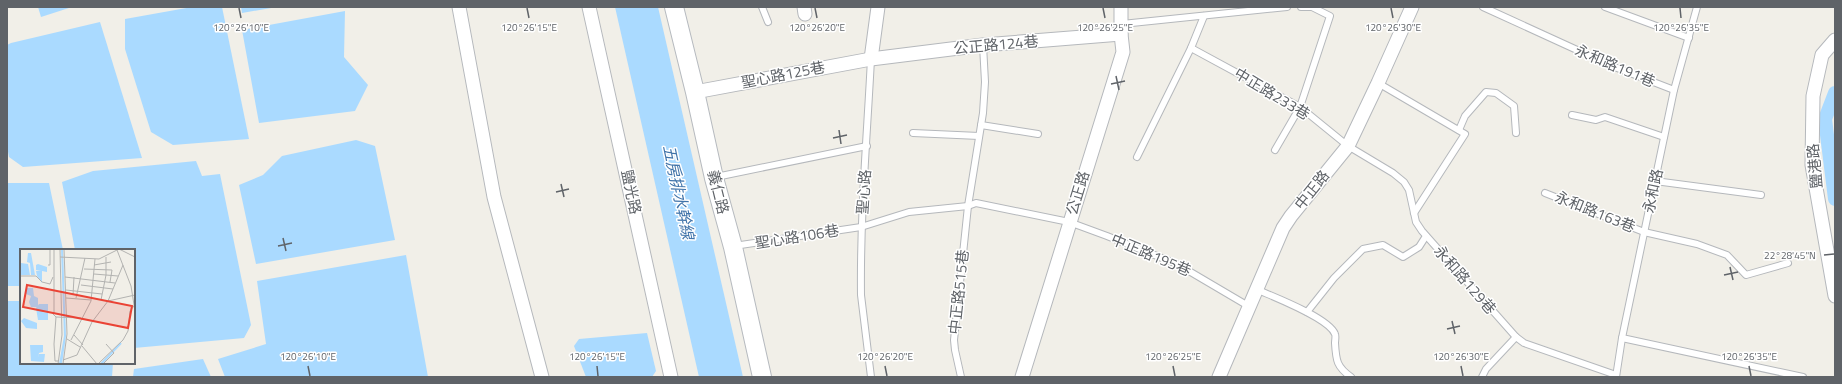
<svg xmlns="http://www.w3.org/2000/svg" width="1842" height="384" viewBox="0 0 1842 384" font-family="'Titillium Web','Noto Sans TC',sans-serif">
<rect width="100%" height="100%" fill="#f1efe8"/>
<g fill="#aadaff">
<path d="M 38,7 L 72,7 L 41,17 Z"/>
<path d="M 192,7 L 222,7 L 249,139 L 173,145 L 151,132 L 125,49 L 125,19 Z"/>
<path d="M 241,7 L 277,7 L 242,13 Z"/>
<path d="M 615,7 L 658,7 L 743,377 L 699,377 Z"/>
<path d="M 345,11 L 344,57 L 368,85 L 355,111 L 259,123 L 242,30 Z"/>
<path d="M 100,22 L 142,158 L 23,167 L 9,157 L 7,146 L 7,45 L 11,43 Z"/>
<path d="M 356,140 L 375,146 L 395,240 L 256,264 L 239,185 L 263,175 L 282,156 Z"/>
<path d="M 196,161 L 202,176 L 220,174 L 251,325 L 244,338 L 134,348 L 134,250 L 75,250 L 62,182 L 93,171 Z"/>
<path d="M 7,183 L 49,183 L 63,250 L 21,250 L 21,286 L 7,286 Z"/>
<path d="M 406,255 L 428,377 L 225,377 L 218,359 L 266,344 L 257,281 Z"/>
<path d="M 7,301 L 21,301 L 21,363 L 113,363 L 112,377 L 7,377 Z"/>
<path d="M 647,333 L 656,371 L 652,377 L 586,377 L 574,346 L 579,339 Z"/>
<path d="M 203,359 L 211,377 L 133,377 L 134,369 Z"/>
</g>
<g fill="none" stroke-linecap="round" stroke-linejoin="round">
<path stroke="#aadaff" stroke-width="14" d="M 1835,93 L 1825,119 L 1835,199"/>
<g stroke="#b5b8bc" stroke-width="8">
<g id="lane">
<path d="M 762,7 L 768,22"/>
<path d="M 1483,7 L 1612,66 L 1674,90"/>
<path d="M 1605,7 L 1689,38"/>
<path d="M 1122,24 L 1287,7"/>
<path d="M 1191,48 L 1300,107 L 1348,146 L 1393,173 L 1404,182 L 1409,190 L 1416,222 L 1422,231 L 1516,337 L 1524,343 L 1616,375"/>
<path d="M 871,59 C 867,137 860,216 861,295 L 871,377"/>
<path d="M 1378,83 L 1465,134 L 1414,213"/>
<path d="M 1572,115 L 1596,120 L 1605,117 L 1664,137"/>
<path d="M 981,125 L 1038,134"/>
<path d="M 1459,130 L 1465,116 L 1486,92 L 1496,93 L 1514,106 L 1516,133"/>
<path d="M 913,133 L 979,136"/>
<path d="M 1275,150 L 1300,107 L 1330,16 L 1312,7 L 1301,7"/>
<path d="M 1137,157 L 1191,48 L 1204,16"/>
<path d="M 716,177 L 867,146"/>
<path d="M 1655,181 L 1761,195"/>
<path d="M 1545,193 L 1644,232 L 1697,244 L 1727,255 L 1746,275 L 1788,263"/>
<path d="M 734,246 L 861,227 L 909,212 L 968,206 L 976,203 L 1069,222 L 1107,236 L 1177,264 L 1250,307"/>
<path d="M 1258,290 C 1274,297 1329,318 1335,334 C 1336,336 1335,341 1335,343 C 1336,361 1337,367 1351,377"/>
<path d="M 1307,312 L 1334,278 L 1363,249 L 1383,245 L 1403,257 L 1419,247 L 1426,236"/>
<path d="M 1622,338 L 1803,377"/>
<path d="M 961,377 L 955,350 L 954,340 L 968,206 L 983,113 L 985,82 L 983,45"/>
<path d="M 1482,377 L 1486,369 L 1516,337"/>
<path d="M 1616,377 L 1622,338 L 1674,90 L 1697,7"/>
</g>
</g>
<g stroke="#b5b8bc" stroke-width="15">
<g id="street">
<path d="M 459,7 L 494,197 L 542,377"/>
<path d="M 589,7 L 671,377"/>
<path d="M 804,7 L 805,14"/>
<path d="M 1835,40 L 1822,55 L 1813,96 L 1812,165 L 1835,296"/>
<path d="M 871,59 L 878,7"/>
<path d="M 695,92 L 871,59 L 983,45 L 1121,34"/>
<path d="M 1022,377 L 1123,52 L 1121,34 L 1121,7"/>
<path d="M 1219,377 L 1283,228 L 1291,216 L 1348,146 L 1378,83 L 1412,7"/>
</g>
</g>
<g stroke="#b6babf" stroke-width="20">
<path id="secondary" d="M 674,7 L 695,92 L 714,178 L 733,247 L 762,377"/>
</g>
<use href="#lane" stroke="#fff" stroke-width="6"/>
<use href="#street" stroke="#fff" stroke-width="13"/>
<use href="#secondary" stroke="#fff" stroke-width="18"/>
</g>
<path fill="none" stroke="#5f6368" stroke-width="1.5" d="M 239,8 L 241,18M 527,8 L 529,18M 815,8 L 817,18M 1103,8 L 1105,18M 1391,8 L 1393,18M 1680,8 L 1681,18M 1116,76 L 1119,90M 1111,84 L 1125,81M 839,130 L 841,144M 833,138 L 847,135M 561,184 L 564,197M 556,192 L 569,189M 283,238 L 286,251M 278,246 L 292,243M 1824,255 L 1834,254M 1730,267 L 1733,280M 1724,275 L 1738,272M 1452,321 L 1455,334M 1447,329 L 1460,326M 308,366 L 310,376M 597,366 L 598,376M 885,366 L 887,376M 1173,366 L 1175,376M 1461,366 L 1463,376M 1749,366 L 1751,376"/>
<g text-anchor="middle" stroke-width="3" stroke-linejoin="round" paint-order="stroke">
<g font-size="15" fill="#5f6368" stroke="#fff">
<text transform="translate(996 45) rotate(-5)" y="5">公正路124巷</text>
<text transform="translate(1615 66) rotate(23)" y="5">永和路191巷</text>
<text transform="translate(783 75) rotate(-11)" y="5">聖心路125巷</text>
<text transform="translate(1272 94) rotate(31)" y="5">中正路233巷</text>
<text transform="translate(1815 166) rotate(-95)" y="5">鹽港路</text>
<text transform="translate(1312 190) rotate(-51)" y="5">中正路</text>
<text transform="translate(1653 191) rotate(-78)" y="5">永和路</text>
<text transform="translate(631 192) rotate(78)" y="5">鹽光路</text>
<text transform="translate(718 192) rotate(76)" y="5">義仁路</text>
<text transform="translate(864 192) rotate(-86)" y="5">聖心路</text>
<text transform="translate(1078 193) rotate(-73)" y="5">公正路</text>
<text transform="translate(1595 212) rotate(22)" y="5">永和路163巷</text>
<text transform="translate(797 237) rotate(-9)" y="5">聖心路106巷</text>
<text transform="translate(1151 255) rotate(23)" y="5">中正路195巷</text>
<text transform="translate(1465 280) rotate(49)" y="5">永和路129巷</text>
<text transform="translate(959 292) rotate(-84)" y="5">中正路515巷</text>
</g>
<g font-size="16" font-style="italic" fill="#4174aa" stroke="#fff">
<text transform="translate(679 192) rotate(78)" y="6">五房排水幹線</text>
</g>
</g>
<g transform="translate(20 249)">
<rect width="115" height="115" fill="#f1efe8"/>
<path d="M 41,0 L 43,0 L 46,87 L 42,115 L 39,115 L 44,87 ZM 8,4 L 11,4 L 15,26 L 11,26 L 10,14 L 7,13 ZM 1,14 L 8,15 L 10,26 L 0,26 ZM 18,15 L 27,18 L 27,23 L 22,22 L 22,34 L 17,27 L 16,22 L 21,22 L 16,21 L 16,16 ZM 6,39 L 13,39 L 14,47 L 18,49 L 18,58 L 11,58 L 9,53 L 11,47 L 6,45 ZM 19,55 L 28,55 L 28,63 L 22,63 L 28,64 L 28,71 L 18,71 L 16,59 ZM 4,69 L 17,74 L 17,80 L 6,79 L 1,72 ZM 10,96 L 23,96 L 23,103 L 19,104 L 18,109 L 19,105 L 25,105 L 24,113 L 11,112 Z" fill="#aadaff"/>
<path fill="none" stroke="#aadaff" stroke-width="2" d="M 81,115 L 101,94"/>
<path fill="none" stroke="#b3b3b1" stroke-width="1" d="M 34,0 L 34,65M 97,1 L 111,37 L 115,62M 40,8 L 79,10 L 99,0 L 115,8M 28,16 L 30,16 L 30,1M 74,16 L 91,13M 64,20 L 92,21 L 90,33M 74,25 L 98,27M 0,27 L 16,27 L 22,33 L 30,35 L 33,28M 45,28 L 95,34M 61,36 L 93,40M 46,41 L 82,45M 53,46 L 54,28M 46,49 L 71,51M 56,49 L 65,9M 81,51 L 86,26 L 86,8M 88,52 L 115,46M 32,64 L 36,68 L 61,69M 36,68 L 34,95 L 35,112 L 38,112M 54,86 L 63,96M 47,90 L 60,98M 51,91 L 71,52 L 75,10M 62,97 L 77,115M 43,111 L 57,106 L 72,73 L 88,52 L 103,16M 38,115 L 42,86 L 40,0M 43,115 L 47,85 L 44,0M 78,115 L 103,91 L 108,82 L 110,62 L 114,57M 83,115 L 94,104 L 86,95"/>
<path fill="#ea4335" fill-opacity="0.15" stroke="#ea4335" stroke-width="2" d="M 7,36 L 112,57 L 108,79 L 3,58 Z"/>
<rect width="115" height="115" fill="none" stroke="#5f6368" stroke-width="2"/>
</g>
<g font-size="10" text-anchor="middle" fill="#5f6368" stroke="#fff" stroke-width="3" stroke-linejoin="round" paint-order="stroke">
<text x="241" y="31">120°26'10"E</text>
<text x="529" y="31">120°26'15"E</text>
<text x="817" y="31">120°26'20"E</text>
<text x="1105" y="31">120°26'25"E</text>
<text x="1393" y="31">120°26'30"E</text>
<text x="1681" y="31">120°26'35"E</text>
<text x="1790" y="259">22°28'45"N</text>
<text x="308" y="360">120°26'10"E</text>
<text x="597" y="360">120°26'15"E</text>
<text x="885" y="360">120°26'20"E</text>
<text x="1173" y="360">120°26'25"E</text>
<text x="1461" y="360">120°26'30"E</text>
<text x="1749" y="360">120°26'35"E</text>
</g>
<rect width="1842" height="384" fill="none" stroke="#5f6368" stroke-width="16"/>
</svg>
